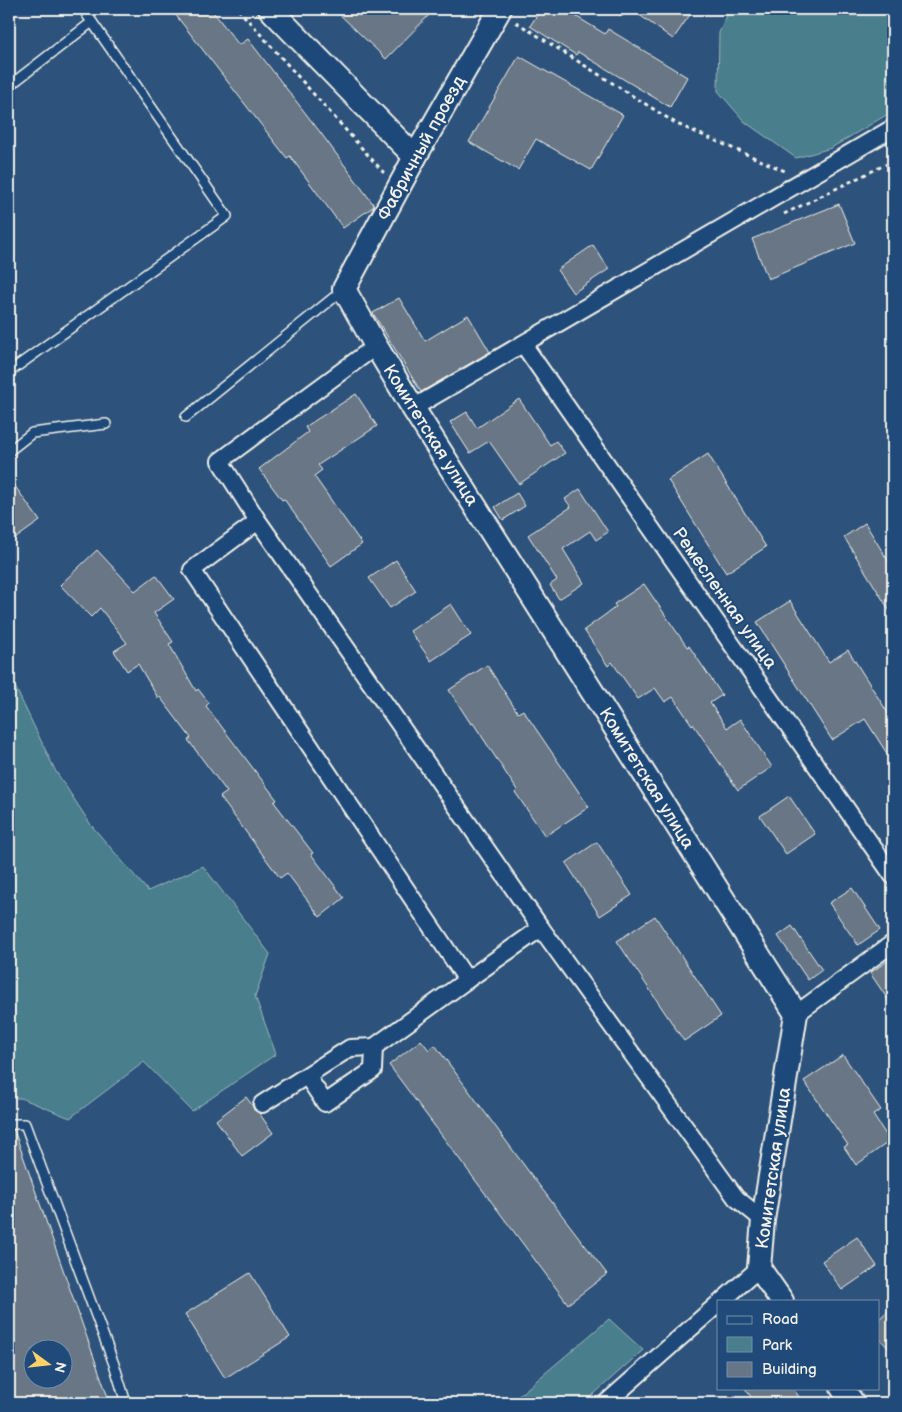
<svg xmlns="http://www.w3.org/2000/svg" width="902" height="1412" viewBox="0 0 902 1412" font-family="'Balsamiq Sans',sans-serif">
<rect width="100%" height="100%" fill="#2d537c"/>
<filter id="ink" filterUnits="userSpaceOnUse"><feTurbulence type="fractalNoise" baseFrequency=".02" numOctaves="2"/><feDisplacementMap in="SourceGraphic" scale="10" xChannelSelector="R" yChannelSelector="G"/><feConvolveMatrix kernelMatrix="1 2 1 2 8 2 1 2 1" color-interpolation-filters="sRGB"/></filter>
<g filter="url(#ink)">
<g fill="#497e8c" stroke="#9eb8ba">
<path d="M 730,9 L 893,9 L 893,111 L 831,148 L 796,158 L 745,122 L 718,91 L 719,33 Z"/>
<path d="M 9,674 L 55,770 L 91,825 L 148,891 L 203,866 L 270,954 L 255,996 L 276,1054 L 192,1111 L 144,1062 L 70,1118 L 21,1098 L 9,1098 Z"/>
<path d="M 609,1319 L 643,1350 L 584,1403 L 510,1403 Z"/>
</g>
<g fill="#677686" stroke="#f4f1e8" fill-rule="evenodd">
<path d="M 171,9 L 211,9 L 239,45 L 248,39 L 320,132 L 374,205 L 373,207 L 343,228 L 290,156 L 287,158 Z"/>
<path d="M 334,9 L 435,9 L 386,59 Z"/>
<path d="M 541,9 L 564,9 L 605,34 L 608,29 L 687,77 L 670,107 L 578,52 L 576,55 L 530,26 Z"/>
<path d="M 631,9 L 694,9 L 673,39 Z"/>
<path d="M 519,56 L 623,115 L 591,170 L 536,139 L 518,170 L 469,142 Z"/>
<path d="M 839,204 L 855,243 L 768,279 L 752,239 Z"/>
<path d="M 593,245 L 609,269 L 573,293 L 557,270 Z"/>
<path d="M 399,298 L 425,341 L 468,315 L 490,352 L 421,392 L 373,313 Z"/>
<path d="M 356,394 L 377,426 L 318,465 L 322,470 L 314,476 L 362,544 L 331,566 L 284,499 L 282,500 L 259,469 L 308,432 L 305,427 Z"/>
<path d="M 519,399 L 550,445 L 556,441 L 565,453 L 519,484 L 489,441 L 470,453 L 450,422 L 467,412 L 477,428 Z"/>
<path d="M 708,454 L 766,547 L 726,573 L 668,480 Z"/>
<path d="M 9,478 L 40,521 L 9,543 Z"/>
<path d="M 580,489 L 608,532 L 596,540 L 590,531 L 563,549 L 584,583 L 559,599 L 550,585 L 557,580 L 528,535 L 571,507 L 565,499 Z"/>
<path d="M 517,493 L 525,506 L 503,520 L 495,507 Z"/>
<path d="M 865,523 L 893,569 L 893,616 L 844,537 Z"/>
<path d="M 97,550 L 135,591 L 156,575 L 174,599 L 154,613 L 173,642 L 169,644 L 196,691 L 198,689 L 209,703 L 206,706 L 277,800 L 274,802 L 313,853 L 311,854 L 344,898 L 320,917 L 287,873 L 280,878 L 220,797 L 227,792 L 188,740 L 191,738 L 160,697 L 158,698 L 138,664 L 127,671 L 114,651 L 127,643 L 100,608 L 91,617 L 60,585 Z"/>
<path d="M 396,560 L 416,591 L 390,608 L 369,578 Z"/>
<path d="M 644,584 L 687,647 L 689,646 L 722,695 L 710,703 L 727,728 L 740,719 L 772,767 L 738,790 L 693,724 L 692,725 L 673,697 L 665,702 L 655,688 L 638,699 L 612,662 L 608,666 L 584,630 L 616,607 L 614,604 Z"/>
<path d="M 790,601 L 829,662 L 848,650 L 893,721 L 893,763 L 865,719 L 832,740 L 757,622 Z"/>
<path d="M 451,604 L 471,635 L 431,661 L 410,631 Z"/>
<path d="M 487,665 L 518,713 L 523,710 L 589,807 L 545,836 L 515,792 L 517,790 L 473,723 L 471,724 L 449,690 Z"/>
<path d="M 789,796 L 815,834 L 786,854 L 760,816 Z"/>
<path d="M 597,842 L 632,895 L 600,916 L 566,863 Z"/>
<path d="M 852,888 L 880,930 L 858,945 L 829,903 Z"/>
<path d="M 655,916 L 721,1016 L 684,1041 L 617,941 Z"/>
<path d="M 792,926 L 822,970 L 808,980 L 778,936 Z"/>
<path d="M 893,957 L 893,1007 L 870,973 Z"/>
<path d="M 421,1040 L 429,1050 L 435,1045 L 532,1176 L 607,1274 L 568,1304 L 389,1065 Z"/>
<path d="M 843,1055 L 881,1110 L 873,1115 L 890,1141 L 856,1165 L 844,1147 L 848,1145 L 804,1081 Z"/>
<path d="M 246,1097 L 252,1105 L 254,1110 L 259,1113 L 273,1133 L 242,1156 L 216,1120 Z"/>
<path d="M 9,1130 L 14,1130 L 110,1403 L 9,1403 ZM 32,1350 L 62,1350 L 62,1380 L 32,1380 Z"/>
<path d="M 857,1237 L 877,1266 L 842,1290 L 822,1261 Z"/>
<path d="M 250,1273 L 290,1337 L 225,1378 L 185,1314 Z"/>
<path d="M 893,1306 L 893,1353 L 878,1337 L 878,1320 Z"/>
<path d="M 745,1388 L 793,1388 L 803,1403 L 755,1403 Z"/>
</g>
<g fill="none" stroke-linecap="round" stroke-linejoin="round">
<g stroke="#f4f1e8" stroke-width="12">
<g id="lane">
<path d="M 9,86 L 92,22 L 83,9"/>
<path d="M 9,372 L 227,216 L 92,22"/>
<path d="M 186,417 L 343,290"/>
<path d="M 9,451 L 32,433 L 106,424"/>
<path d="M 9,1124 L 25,1124 L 115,1367 L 126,1403"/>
</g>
</g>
<g stroke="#f4f1e8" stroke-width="20">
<g id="street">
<path d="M 523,344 L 893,876"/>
<path d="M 413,408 L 893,128"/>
<path d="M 258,521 L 541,928 L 467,980 L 192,570 L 258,521 L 220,461 L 376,346"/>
<path d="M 541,928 L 736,1198 L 763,1220"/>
<path d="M 796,1014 L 893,943"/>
<path d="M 307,1076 L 325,1103 L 373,1070 L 374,1047"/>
<path d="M 262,1104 L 350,1048 L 374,1047 L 467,980"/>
<path d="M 722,1301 L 759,1268"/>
<path d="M 606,1403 L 718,1304"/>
</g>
</g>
<g stroke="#f4f1e8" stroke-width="26">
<g id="secondary">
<path d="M 270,9 L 415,157"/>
<path d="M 500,9 L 415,157 L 344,289 L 376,346 L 413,408 L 796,1014 L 763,1220 L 759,1268 L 782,1301"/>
<path d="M 842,1388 L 853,1403"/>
</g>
</g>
<g stroke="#f4f1e8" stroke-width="3" stroke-dasharray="4 4" stroke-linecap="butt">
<path d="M 238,9 L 384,173"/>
<path d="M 613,9 L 622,15 L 626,9"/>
<path d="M 516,22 L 677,124 L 785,171"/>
<path d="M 784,214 L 893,161"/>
</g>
<use href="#lane" stroke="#1f4a7a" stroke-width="9"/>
<use href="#street" stroke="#1f4a7a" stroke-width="16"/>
<use href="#secondary" stroke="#1f4a7a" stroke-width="22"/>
</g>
</g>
<g text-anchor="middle" stroke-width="4" stroke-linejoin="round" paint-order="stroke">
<g font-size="18" fill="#f4f1e8" stroke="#1f4a7a">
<text transform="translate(421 148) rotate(-61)" y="6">Фабричный проезд</text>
<text transform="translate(431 435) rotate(58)" y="6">Комитетская улица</text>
<text transform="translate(725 598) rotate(55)" y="6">Ремесленная улица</text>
<text transform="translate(647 778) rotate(58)" y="6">Комитетская улица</text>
<text transform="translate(773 1168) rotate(-82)" y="6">Комитетская улица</text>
</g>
</g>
<rect width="902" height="1412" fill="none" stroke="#1f4a7a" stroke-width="30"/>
<rect x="15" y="15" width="872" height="1382" fill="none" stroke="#f4f1e8" stroke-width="2" filter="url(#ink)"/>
<rect x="717" y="1300" width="162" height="90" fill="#1f4a7a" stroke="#748da6"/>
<rect x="727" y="1316" width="25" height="8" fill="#1f4a7a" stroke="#748da6"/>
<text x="762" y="1324" font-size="15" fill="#f4f1e8">Road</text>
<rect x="727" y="1337" width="25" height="15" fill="#497e8c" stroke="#748da6"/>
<text x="762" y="1350" font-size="15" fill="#f4f1e8">Park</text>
<rect x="727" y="1362" width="25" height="15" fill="#677686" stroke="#748da6"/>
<text x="762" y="1374" font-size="15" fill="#f4f1e8">Building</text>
<g transform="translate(48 1364) rotate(105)"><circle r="24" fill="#1f4a7a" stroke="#748da6"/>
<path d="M0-4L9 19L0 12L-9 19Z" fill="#ffd166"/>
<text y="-8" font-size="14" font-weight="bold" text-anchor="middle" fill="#f4f1e8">N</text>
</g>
</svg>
